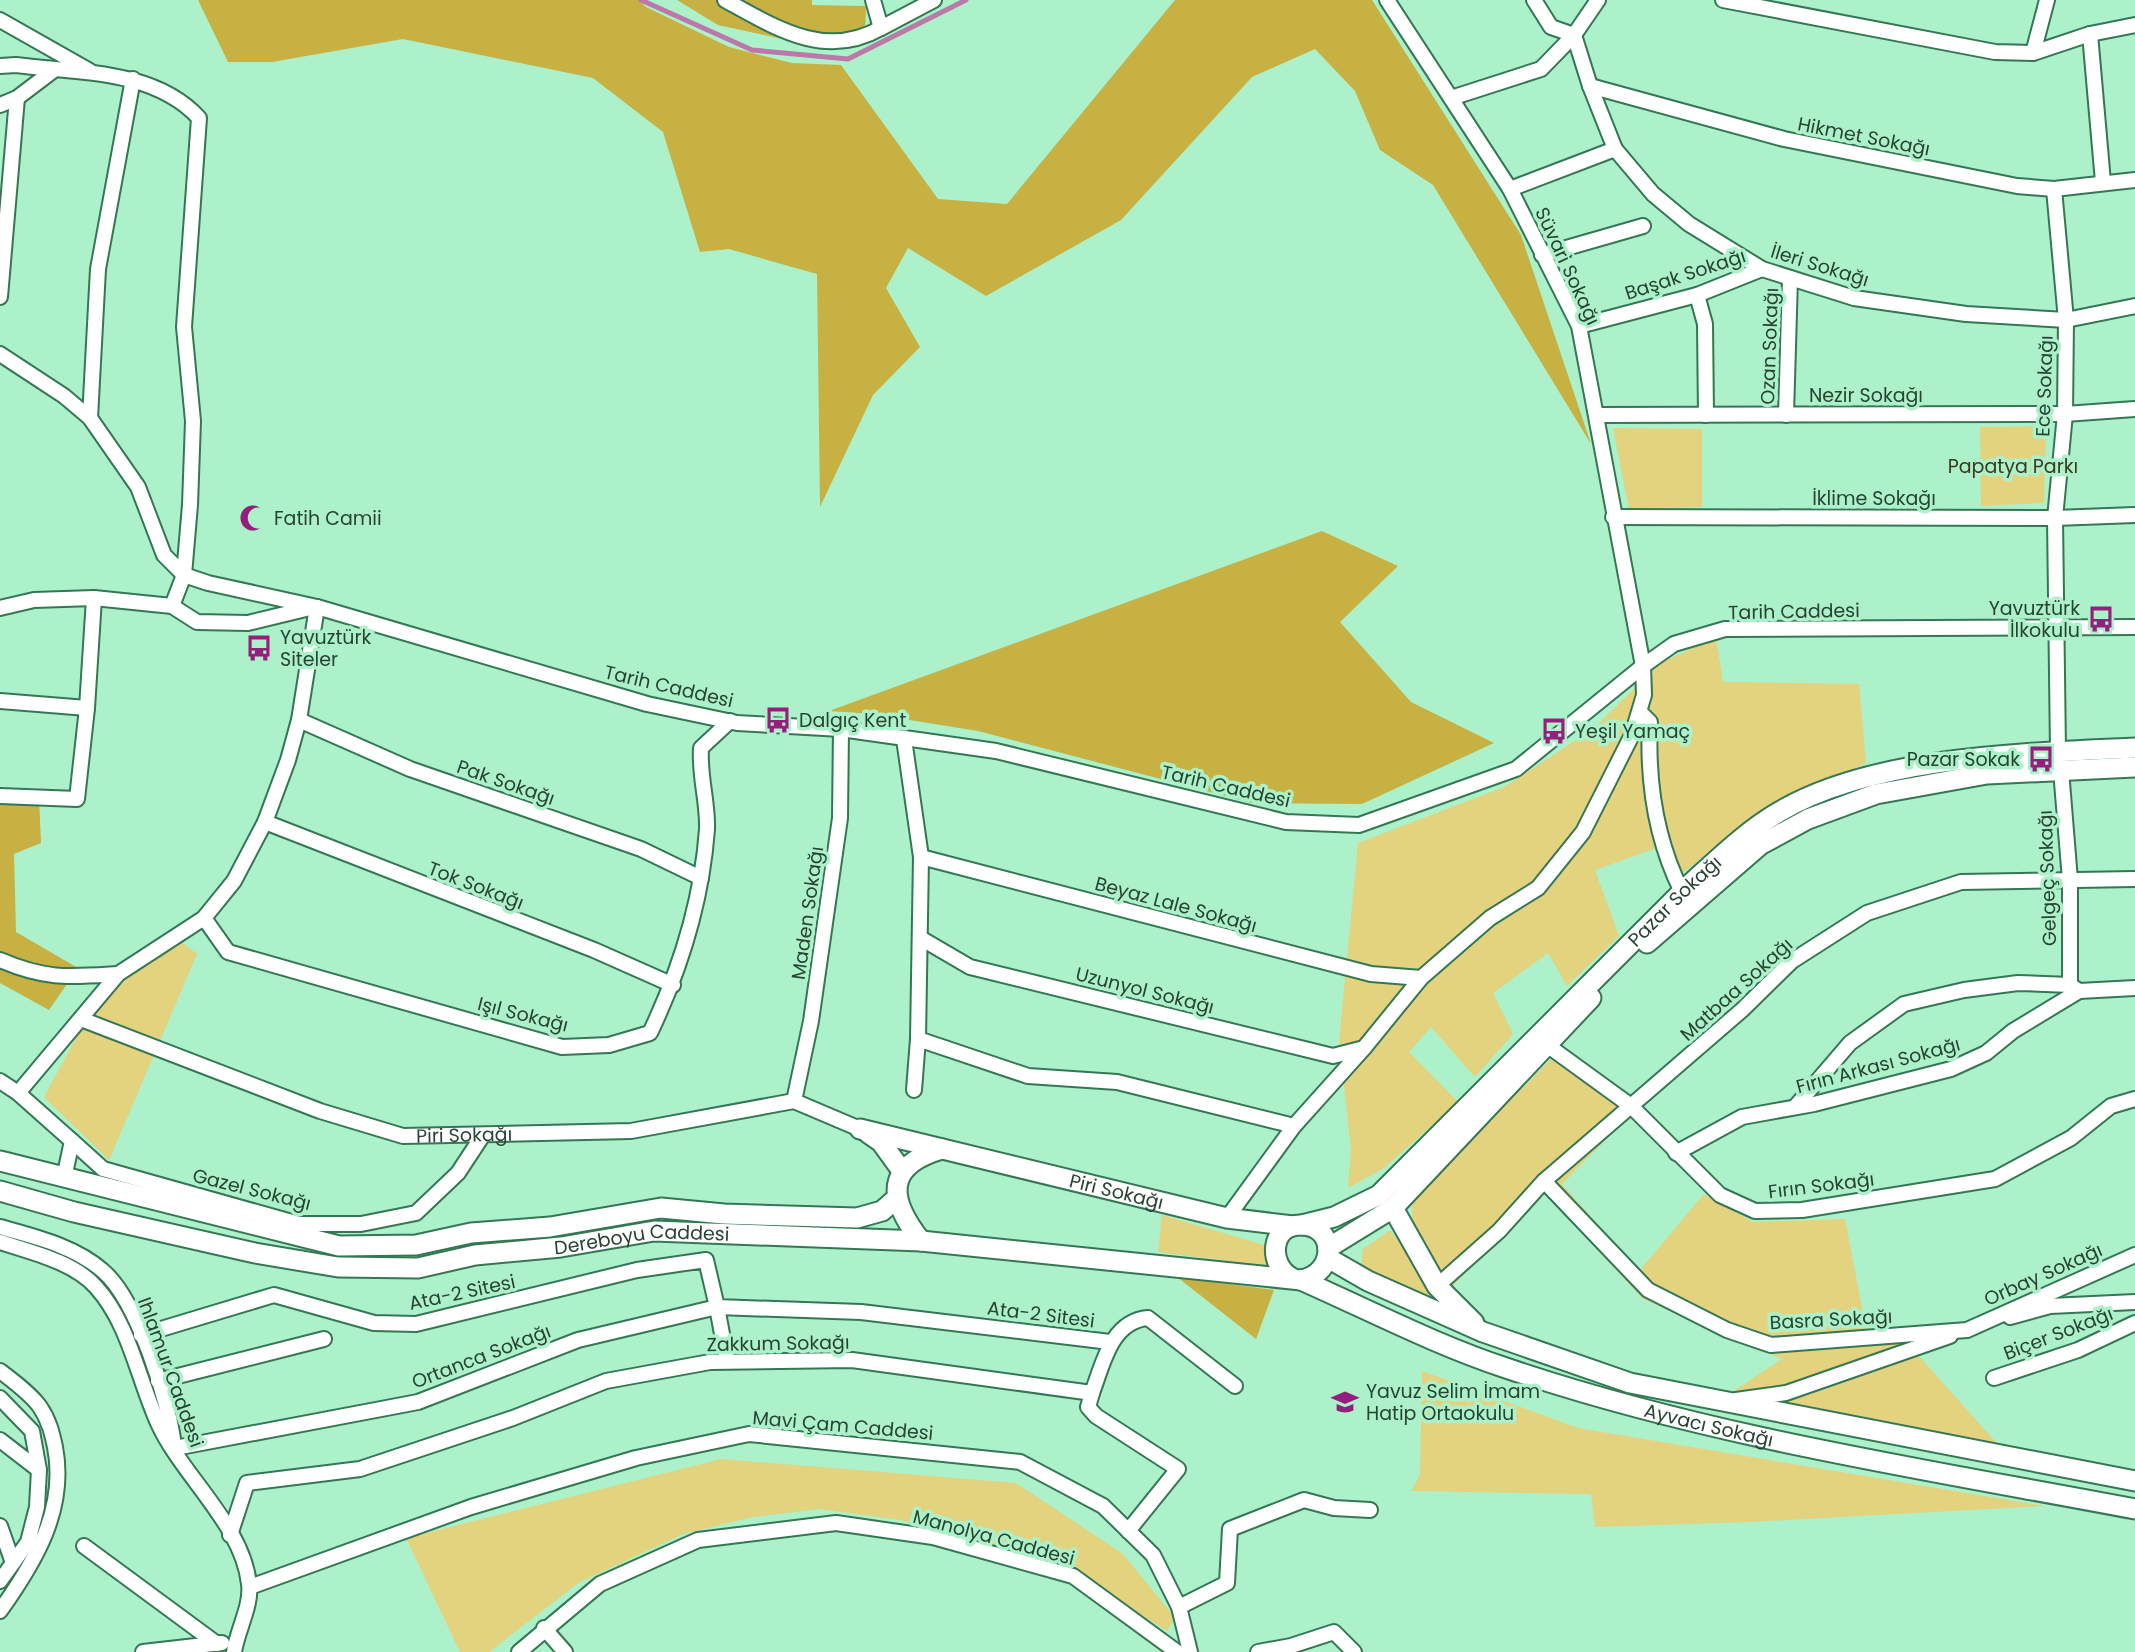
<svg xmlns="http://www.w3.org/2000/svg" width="2135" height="1652" viewBox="0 0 2135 1652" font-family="Poppins,sans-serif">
<rect width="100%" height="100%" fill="#acf1c9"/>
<g fill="#e3d27e">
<path d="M 2046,426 L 2044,503 L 1981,506 L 1980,427 Z"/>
<path d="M 1613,428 L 1702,429 L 1702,507 L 1629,509 Z"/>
<path d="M 1716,638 L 1723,682 L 1859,684 L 1866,763 L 1743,824 L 1677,878 L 1657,848 L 1595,870 L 1619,936 L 1567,986 L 1548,953 L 1493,993 L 1513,1034 L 1475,1077 L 1431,1027 L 1409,1052 L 1458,1102 L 1384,1168 L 1348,1188 L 1351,1149 L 1339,1042 L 1358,843 L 1504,787 L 1593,729 L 1660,663 Z"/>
<path d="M 176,938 L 197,954 L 109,1160 L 44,1097 L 97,999 Z"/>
<path d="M 1559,1051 L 1630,1115 L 1562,1184 L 1639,1271 L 1704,1194 L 1753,1222 L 1845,1219 L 1866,1329 L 1902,1337 L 2001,1448 L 1726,1396 L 1782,1359 L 1643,1299 L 1543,1191 L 1449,1290 L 1412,1229 L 1412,1200 Z"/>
<path d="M 1162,1215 L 1271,1247 L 1267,1266 L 1158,1252 Z"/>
<path d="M 1390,1230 L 1459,1322 L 1361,1267 L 1363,1249 Z"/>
<path d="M 1422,1371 L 1578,1428 L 2044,1506 L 1750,1522 L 1595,1527 L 1591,1494 L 1411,1491 L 1420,1475 Z"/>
<path d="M 721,1459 L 1016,1483 L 1123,1554 L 1175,1618 L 1167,1631 L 1060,1565 L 900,1520 L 819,1509 L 753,1517 L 683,1534 L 578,1583 L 489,1652 L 460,1652 L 406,1538 Z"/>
</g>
<g fill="#c7b142">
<path d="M 198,0 L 639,0 L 646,7 L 729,47 L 792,63 L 841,65 L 938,199 L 1007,204 L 1175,0 L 1372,0 L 1521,235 L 1591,444 L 1433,185 L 1380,150 L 1355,91 L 1315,49 L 1252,77 L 1121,220 L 986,296 L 908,248 L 886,288 L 920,347 L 873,395 L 820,507 L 817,274 L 729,249 L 700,252 L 663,132 L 593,78 L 403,39 L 272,62 L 228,62 Z"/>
<path d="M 677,0 L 812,0 L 812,5 L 866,6 L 865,37 L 792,41 L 718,25 Z"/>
<path d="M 1322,531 L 1398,566 L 1340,622 L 1411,702 L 1494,743 L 1362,804 L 1252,803 L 978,731 L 872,714 L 829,711 Z"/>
<path d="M 0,797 L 39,798 L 41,843 L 14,854 L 16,932 L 78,968 L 49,1010 L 0,983 Z"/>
<path d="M 1177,1277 L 1274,1290 L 1256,1339 Z"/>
</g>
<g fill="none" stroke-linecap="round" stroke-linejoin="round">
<path stroke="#bd78ab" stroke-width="5" d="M 641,0 L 752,50 L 848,59 L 966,0"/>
<g stroke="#347754" stroke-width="18">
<g id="street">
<path d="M 725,0 C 776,28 825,60 881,28"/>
<path d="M 873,0 L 881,28 L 934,0"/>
<path d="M 1534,0 L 1551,27 L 1574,35"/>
<path d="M 1723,0 L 1995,52 L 2033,53 L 2090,34 L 2135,25"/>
<path d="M 0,20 L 90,71"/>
<path d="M 2090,34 L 2103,182"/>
<path d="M 1574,35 L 1590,86 L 1615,149 L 1653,194 L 1689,224 L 1762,269 L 1854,298 L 1966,314 L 2066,320 L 2135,306"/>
<path d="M 2033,53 L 2047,0"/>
<path d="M 0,66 L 16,65 C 78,73 154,69 199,118 L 184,327 L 193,421 L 190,505 L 184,575 L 172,606"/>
<path d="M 1590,86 L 1784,139 L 2017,186 L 2054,189 L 2135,180"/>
<path d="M 1451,98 L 1541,69 L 1574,35 L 1598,0"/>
<path d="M 0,105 L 17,98 L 54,70"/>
<path d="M 1510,189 L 1615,149"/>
<path d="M 2054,189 L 2066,320 L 2065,414 L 2055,518 L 2058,752"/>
<path d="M 1542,255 L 1643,226"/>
<path d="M 1697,295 L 1705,324 L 1706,415"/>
<path d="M 0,297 L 17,98"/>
<path d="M 1579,326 L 1697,295 L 1762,269"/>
<path d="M 0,354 L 64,396 L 90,418 L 138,487 L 164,555 L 184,575 L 208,583 L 317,607 L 647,704 L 737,723 L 841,729 L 996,751 L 1286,822 L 1359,825 L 1516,769 L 1643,666 L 1674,644 L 1725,629 L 2135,627"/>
<path d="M 1597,415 L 2065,414 L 2135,409"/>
<path d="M 1786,415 L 1790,278"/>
<path d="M 90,418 L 98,269 L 133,79"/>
<path d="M 1613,517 L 2055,518 L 2135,515"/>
<path d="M 0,608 L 34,600 L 94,598 L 172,606 L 197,622 L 248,623 L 310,608"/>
<path d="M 0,701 L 87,708"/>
<path d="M 1640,712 L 1650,722 C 1647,781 1655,838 1682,892"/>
<path d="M 299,720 L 410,769 L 641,849 L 701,878"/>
<path d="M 904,739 L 921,857 L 918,1039 L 1028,1076 L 1117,1082 L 1294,1126"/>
<path d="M 2061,770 L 2070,880 L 2070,985"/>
<path d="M 0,796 L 77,799 L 87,708 L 94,598"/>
<path d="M 265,822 L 594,950 L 673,985"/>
<path d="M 921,857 L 1371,974 L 1421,978"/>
<path d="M 204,918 L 228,952 L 562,1047 L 609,1045 L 650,1033 C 680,970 702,899 707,829 C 708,802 699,776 701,748 L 730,721"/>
<path d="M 922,939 L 970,967 L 1333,1056 L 1364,1048 L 1421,978 L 1490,918 L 1538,888 L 1583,832 L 1632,735 L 1644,695 L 1643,666 L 1579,326 L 1510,189 L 1387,0"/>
<path d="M 0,960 C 46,980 70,977 118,974"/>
<path id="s1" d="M 81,1019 L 320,1111 L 403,1136 L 631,1131 L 794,1101 L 860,1129"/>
<path d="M 1547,1045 L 1631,1106 L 1720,1195 L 1755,1211 L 1802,1210 L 1995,1179 L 2071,1138 L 2111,1106 L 2135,1099"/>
<path d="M 0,1081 L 18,1093 L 72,1141 L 64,1178"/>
<path d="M 914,1090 L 918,1039"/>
<path d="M 18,1093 L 118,974 L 204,918 L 234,881 L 265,822 L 288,760 L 299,720 L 317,607"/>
<path d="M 794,1101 L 811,1021 L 840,818 L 841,729"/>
<path d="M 1795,1107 L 1850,1043 L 1904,1004 L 1964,990 L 2018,983 L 2070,985 L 2079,991 L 2135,988"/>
<path d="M 72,1141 L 103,1169 L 299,1224 L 361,1224 L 416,1213 L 458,1173 L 483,1135"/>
<path d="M 1676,1153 L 1742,1117 L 1814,1104 L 1951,1069 L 1986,1053 L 2013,1031 L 2079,991"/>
<path d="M 1544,1181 L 1648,1290 L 1727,1330 L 1771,1345 L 1967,1330 L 2135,1255"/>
<path d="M 1227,1218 L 1294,1126 L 1364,1048"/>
<path d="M 0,1227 C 35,1237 75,1246 103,1271 C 137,1300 170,1403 174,1447"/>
<path d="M 0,1242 C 31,1252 74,1262 96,1287 C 129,1323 138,1379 158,1423 C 182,1476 243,1525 249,1584 C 252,1605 237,1631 234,1652"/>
<path d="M 1437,1286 L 1499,1231 L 1544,1181 L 1742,1010 L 1792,961 L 1867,913 L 1961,882 L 2135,879"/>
<path d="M 2010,1317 L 2050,1306 L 2135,1302"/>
<path d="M 141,1335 L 274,1295 L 374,1323 L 416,1324 L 637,1270 L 706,1260 L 717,1307 L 861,1312 L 1110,1342"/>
<path d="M 0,1371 C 13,1381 31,1394 40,1407 C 49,1420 52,1433 55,1447 C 67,1509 35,1562 0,1611"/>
<path d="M 1994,1378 L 2078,1350 L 2135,1323"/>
<path d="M 158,1381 L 324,1339"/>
<path d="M 1092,1393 C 1103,1364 1111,1321 1148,1318 L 1235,1386"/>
<path d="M 0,1398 L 32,1431 L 39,1470 L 37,1507 L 28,1542 L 0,1581"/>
<path d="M 1736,1400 L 1786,1393 L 1950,1336"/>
<path d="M 0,1440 L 39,1470"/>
<path d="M 175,1448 L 418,1402 L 578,1340 L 717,1307 L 727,1361"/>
<path d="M 0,1526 L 13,1563"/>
<path d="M 230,1535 L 247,1483 L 360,1469 L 513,1418 L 606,1381 L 710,1362 L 852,1360 L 1092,1393 L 1088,1407 L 1096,1416 L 1178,1469 L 1128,1531"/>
<path d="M 84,1546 L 217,1644"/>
<path d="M 250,1587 L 471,1507 L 636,1458 L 749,1434 L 1020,1462 L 1103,1506 L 1153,1555 L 1179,1607 L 1190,1652"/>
<path d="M 1179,1607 L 1227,1583 L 1230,1529 L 1304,1500 L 1334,1508 L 1370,1510"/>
<path d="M 544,1628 L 565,1652"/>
<path d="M 143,1652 L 222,1643"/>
<path d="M 519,1652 L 600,1584 L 698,1540 L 836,1523 L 933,1537 L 1073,1576 L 1177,1652"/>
<path d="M 1258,1652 L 1291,1646 L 1334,1632 L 1354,1652"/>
</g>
</g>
<g stroke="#347754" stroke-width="23">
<g id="secondary">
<path d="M 1647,943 L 1760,845 L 1808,819 L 1876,794 L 1987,774 L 2135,767"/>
<path id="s2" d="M 860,1129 L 1227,1218 L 1293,1226"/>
<path d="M 868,1133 L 881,1142 L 902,1171"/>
<path d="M 0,1161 L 339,1246 L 416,1245 L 471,1233 L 550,1227 L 661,1208 L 724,1214 L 857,1218 L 882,1211 L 897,1198"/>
<path id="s3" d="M 0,1191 L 74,1212 L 255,1253 L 338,1267 L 418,1268 L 475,1255 L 561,1247 L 654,1231 L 921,1241 L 1301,1280 C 1336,1274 1337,1227 1303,1225 C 1270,1223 1267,1265 1292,1278"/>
<path d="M 1393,1208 L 1437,1286 L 1474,1323"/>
<path id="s4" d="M 1302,1225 L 1334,1217 L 1379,1195 L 1688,886 C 1717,860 1745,832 1779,812 C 1873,756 2027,753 2135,748"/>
<path d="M 921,1241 C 888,1199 884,1166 942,1149"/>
<path d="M 1328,1248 L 1393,1208 L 1591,998"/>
<path d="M 1328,1258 L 1368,1281 L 1483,1332 L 1630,1383 L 2135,1481"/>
<path id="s5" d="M 1301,1280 C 1369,1310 1436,1345 1506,1368 C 1710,1437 1924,1469 2135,1509"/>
</g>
</g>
<use href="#street" stroke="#fff" stroke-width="14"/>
<use href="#secondary" stroke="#fff" stroke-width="19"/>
</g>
<defs>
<g id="mosque-bare" transform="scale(2.1)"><path d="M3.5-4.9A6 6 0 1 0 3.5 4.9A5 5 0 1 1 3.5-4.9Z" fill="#941f7c" stroke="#acf1c9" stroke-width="2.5" paint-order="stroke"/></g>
<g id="bus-bare" transform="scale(2.1)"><path d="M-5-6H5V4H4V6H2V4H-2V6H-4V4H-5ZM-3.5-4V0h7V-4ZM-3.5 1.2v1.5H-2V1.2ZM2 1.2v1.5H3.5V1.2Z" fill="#941f7c" stroke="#acf1c9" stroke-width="2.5" paint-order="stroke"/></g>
<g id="school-bare" transform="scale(2.1)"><path d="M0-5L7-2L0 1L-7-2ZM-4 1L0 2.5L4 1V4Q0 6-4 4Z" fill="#941f7c" stroke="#acf1c9" stroke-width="2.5" paint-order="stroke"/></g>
</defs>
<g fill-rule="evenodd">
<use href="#mosque-bare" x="253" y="518"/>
<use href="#bus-bare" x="2101" y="619"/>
<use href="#bus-bare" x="259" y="648"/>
<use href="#bus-bare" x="778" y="720"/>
<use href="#bus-bare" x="1554" y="731"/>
<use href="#bus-bare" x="2041" y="759"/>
<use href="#school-bare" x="1345" y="1402"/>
</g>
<g text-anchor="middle" stroke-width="7" stroke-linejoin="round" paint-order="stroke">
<g font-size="19" fill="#274333" stroke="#acf1c9">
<text transform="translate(1864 136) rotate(11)" y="7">Hikmet Sokağı</text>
<text transform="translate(1820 265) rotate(17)" y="7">İleri Sokağı</text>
<text transform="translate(1568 266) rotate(65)" y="7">Süvari Sokağı</text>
<text transform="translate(1685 274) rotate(-18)" y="7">Başak Sokağı</text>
<text transform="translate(1769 346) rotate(-88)" y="7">Ozan Sokağı</text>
<text transform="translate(2044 386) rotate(-88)" y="7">Ece Sokağı</text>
<text x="1866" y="402">Nezir Sokağı</text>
<text x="1874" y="505">İklime Sokağı</text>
<text transform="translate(1794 611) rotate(-1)" y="7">Tarih Caddesi</text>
<text transform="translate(669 686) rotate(13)" y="7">Tarih Caddesi</text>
<text transform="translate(506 782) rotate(19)" y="7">Pak Sokağı</text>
<text transform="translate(1226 786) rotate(13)" y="7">Tarih Caddesi</text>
<text transform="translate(2047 878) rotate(-92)" y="7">Gelgeç Sokağı</text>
<text transform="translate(476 885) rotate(21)" y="7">Tok Sokağı</text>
<text dy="7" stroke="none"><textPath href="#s4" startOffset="500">Pazar Sokağı</textPath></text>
<text transform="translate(1176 904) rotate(15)" y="7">Beyaz Lale Sokağı</text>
<text transform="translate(807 913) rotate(-82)" y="7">Maden Sokağı</text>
<text transform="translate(1736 989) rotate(-42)" y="7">Matbaa Sokağı</text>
<text transform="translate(1145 990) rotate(14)" y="7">Uzunyol Sokağı</text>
<text transform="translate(523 1014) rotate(14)" y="7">Işıl Sokağı</text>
<text transform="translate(1878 1065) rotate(-15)" y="7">Fırın Arkası Sokağı</text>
<text dy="7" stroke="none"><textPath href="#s1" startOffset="404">Piri Sokağı</textPath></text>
<text transform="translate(1821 1185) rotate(-7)" y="7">Fırın Sokağı</text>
<text transform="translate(252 1189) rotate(14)" y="7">Gazel Sokağı</text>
<text dy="7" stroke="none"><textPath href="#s2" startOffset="264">Piri Sokağı</textPath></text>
<text dy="7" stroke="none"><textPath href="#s3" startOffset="653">Dereboyu Caddesi</textPath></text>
<text transform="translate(2043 1274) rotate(-24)" y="7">Orbay Sokağı</text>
<text transform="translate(462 1292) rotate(-12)" y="7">Ata-2 Sitesi</text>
<text transform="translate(1041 1314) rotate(7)" y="7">Ata-2 Sitesi</text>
<text transform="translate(1831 1319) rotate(-3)" y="7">Basra Sokağı</text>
<text transform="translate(2058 1333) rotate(-21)" y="7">Biçer Sokağı</text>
<text transform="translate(778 1343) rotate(-1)" y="7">Zakkum Sokağı</text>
<text transform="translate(481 1356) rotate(-21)" y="7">Ortanca Sokağı</text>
<text transform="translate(171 1372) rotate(70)" y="7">Ihlamur Caddesi</text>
<text dy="7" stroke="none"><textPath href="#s5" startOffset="434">Ayvacı Sokağı</textPath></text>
<text transform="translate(843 1425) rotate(5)" y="7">Mavi Çam Caddesi</text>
<text transform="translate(994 1537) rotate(15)" y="7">Manolya Caddesi</text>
</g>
<g font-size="19" fill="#3c371f" stroke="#acf1c9">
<text x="2013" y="473">Papatya Parkı</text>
</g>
<g font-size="19" fill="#274333" stroke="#acf1c9" text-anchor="start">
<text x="274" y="525">Fatih Camii</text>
<text x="2080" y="615" text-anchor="end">Yavuztürk<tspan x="2080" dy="22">İlkokulu</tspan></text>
<text x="280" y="644">Yavuztürk<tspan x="280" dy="22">Siteler</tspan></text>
<text x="799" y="727">Dalgıç Kent</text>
<text x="1575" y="738">Yeşil Yamaç</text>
<text x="2020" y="766" text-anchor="end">Pazar Sokak</text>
<text x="1366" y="1398">Yavuz Selim İmam<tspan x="1366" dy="22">Hatip Ortaokulu</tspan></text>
</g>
</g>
</svg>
